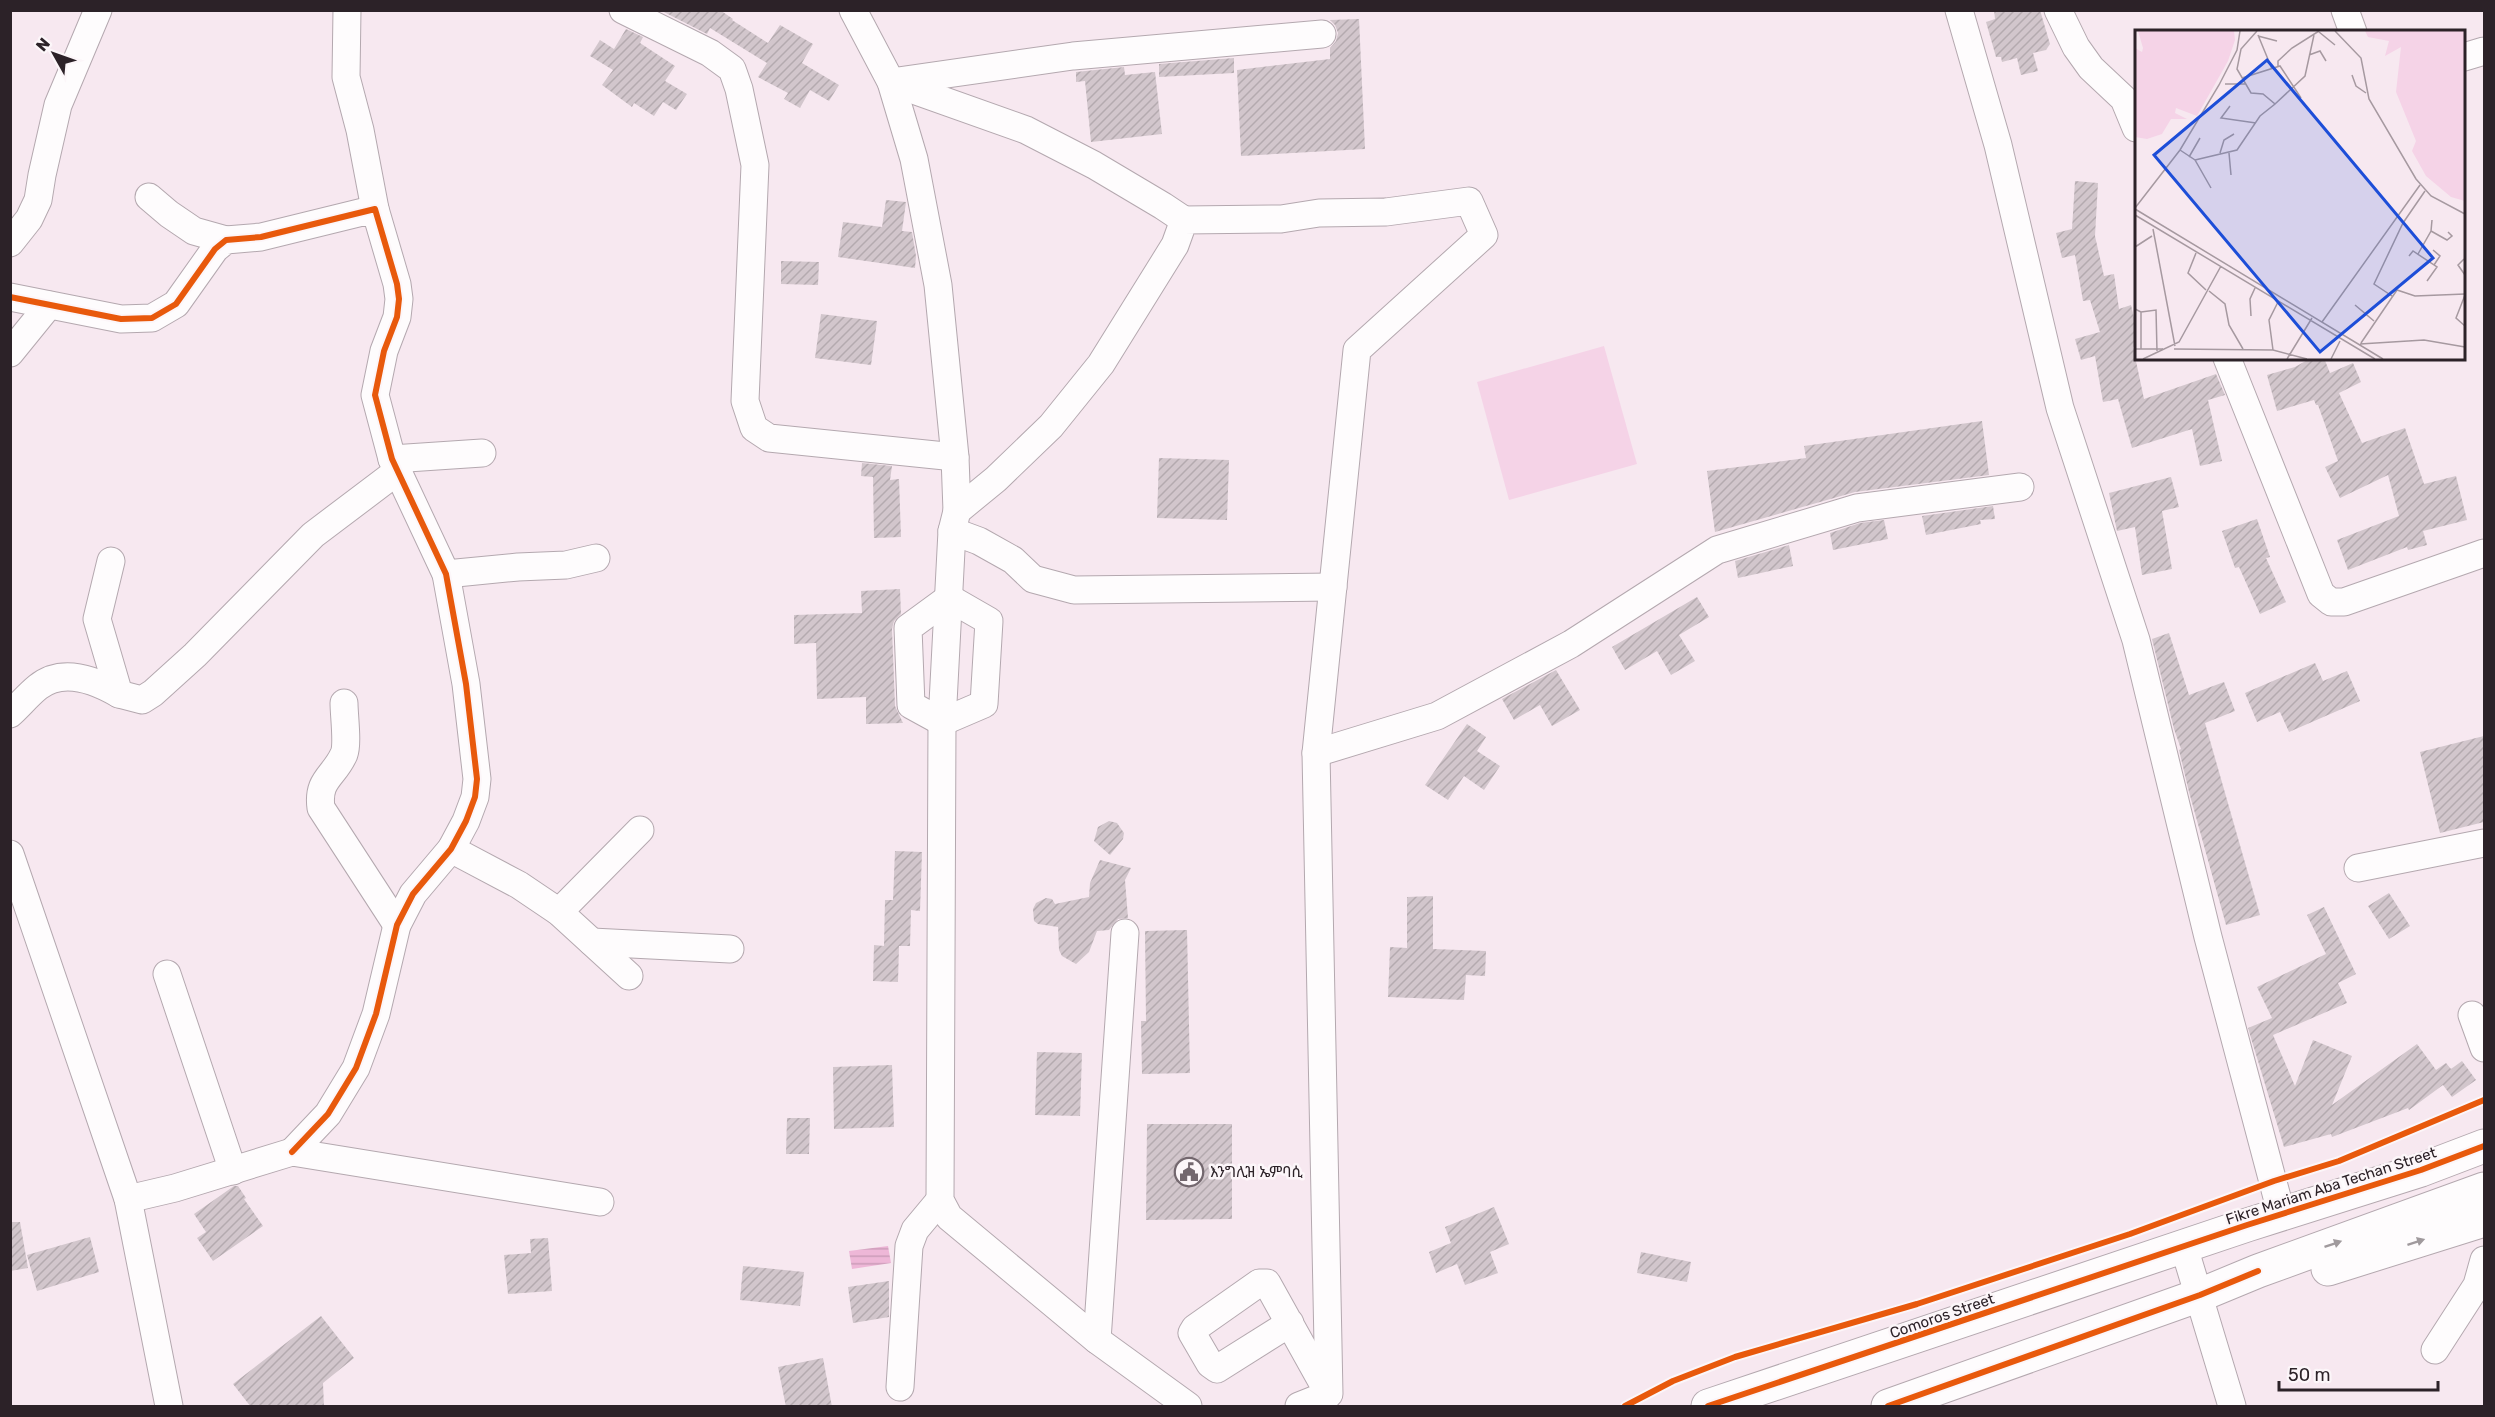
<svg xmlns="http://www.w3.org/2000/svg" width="2495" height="1417" viewBox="0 0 2495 1417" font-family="Rubik,'Noto Sans Ethiopic',sans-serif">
<defs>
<pattern id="water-rules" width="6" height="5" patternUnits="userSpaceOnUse" patternTransform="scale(1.5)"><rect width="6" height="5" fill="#eeb7d7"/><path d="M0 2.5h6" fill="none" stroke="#cc9db9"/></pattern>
<pattern id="building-hatch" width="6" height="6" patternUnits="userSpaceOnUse" patternTransform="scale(1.5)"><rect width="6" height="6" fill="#d2c6cc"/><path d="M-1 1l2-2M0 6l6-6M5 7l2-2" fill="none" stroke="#b4aaaf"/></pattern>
</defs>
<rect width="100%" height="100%" fill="#f7e8f0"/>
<path fill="#f5d3e7" d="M 1604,346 L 1637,464 L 1509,500 L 1477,382 Z"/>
<path fill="url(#water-rules)" d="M 888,1246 L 891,1263 L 852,1269 L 849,1251 Z"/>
<g fill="url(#building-hatch)">
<path d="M 660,10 L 720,10 L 733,19 L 732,20 L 768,43 L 780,25 L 813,44 L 802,63 L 839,85 L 829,101 L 810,90 L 800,108 L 784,99 L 788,93 L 758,77 L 767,63 L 710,28 L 707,34 Z"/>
<path d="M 1994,10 L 2040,10 L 2050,44 L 2046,50 L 2033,53 L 2038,71 L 2021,75 L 2017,58 L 2002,62 L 2001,57 L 1996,57 L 1986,22 L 1995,19 Z"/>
<path d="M 1359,19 L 1365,149 L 1241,156 L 1237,70 L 1330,59 L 1330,48 L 1336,41 L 1338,33 L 1335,25 L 1330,20 Z"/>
<path d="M 626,29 L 643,37 L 640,43 L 675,66 L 665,81 L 687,94 L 676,110 L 663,102 L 654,116 L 634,103 L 632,107 L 602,85 L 613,70 L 590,56 L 600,40 L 614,49 Z"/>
<path d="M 1234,58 L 1234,73 L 1159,77 L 1159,64 Z"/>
<path d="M 1124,67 L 1125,75 L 1155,72 L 1162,134 L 1091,142 L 1085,81 L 1076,82 L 1076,72 Z"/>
<path d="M 2075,181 L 2098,183 L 2095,236 L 2104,276 L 2114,274 L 2119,309 L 2131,305 L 2136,326 L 2136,346 L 2133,347 L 2144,399 L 2216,374 L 2225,395 L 2208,400 L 2222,461 L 2200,466 L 2192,429 L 2132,448 L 2118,399 L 2103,402 L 2095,356 L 2081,360 L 2075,339 L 2100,332 L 2090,300 L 2083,301 L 2075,255 L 2062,258 L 2056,233 L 2072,229 Z"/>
<path d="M 886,200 L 906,202 L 902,231 L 912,232 L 916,256 L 915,268 L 838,257 L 843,222 L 882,227 Z"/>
<path d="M 781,261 L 819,262 L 818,285 L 781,284 Z"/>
<path d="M 821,314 L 877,321 L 871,365 L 815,358 Z"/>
<path d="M 2311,358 L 2324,358 L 2330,373 L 2353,363 L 2361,382 L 2339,393 L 2362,443 L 2405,428 L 2424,484 L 2456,476 L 2467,520 L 2423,531 L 2427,545 L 2408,550 L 2407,547 L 2348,570 L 2337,540 L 2399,516 L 2388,475 L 2340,498 L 2325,467 L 2338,461 L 2318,405 L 2316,405 L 2314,400 L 2277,411 L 2267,375 L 2295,367 Z"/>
<path d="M 1982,421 L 1989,475 L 1855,492 L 1715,532 L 1707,471 L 1806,458 L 1804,446 Z"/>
<path d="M 1159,458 L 1229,460 L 1227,520 L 1157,518 Z"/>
<path d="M 862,463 L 892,466 L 890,480 L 899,479 L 901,537 L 874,538 L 873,477 L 861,476 Z"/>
<path d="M 2171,477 L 2179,507 L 2162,511 L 2172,569 L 2142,575 L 2135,527 L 2117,531 L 2109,493 Z"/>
<path d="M 1993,506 L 1995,519 L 1980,520 L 1981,524 L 1926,535 L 1922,516 Z"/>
<path d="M 2257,519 L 2270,557 L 2266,558 L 2286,602 L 2260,614 L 2239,567 L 2235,568 L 2222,531 Z"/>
<path d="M 1884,520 L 1888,539 L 1833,550 L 1830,533 L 1860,523 Z"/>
<path d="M 1789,545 L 1793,566 L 1738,578 L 1735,561 Z"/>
<path d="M 900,589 L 901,614 L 894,621 L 892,629 L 895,706 L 903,723 L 866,724 L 866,697 L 817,699 L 816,643 L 794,644 L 794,615 L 862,613 L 861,591 Z"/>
<path d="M 1697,597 L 1709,617 L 1679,635 L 1695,661 L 1671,675 L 1657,651 L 1625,670 L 1612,647 Z"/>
<path d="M 2169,633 L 2189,695 L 2224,682 L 2235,711 L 2205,723 L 2260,915 L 2226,925 L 2189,792 L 2179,750 L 2181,749 L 2174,729 L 2152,639 Z"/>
<path d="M 2315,663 L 2323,681 L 2347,671 L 2360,701 L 2289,732 L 2280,712 L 2257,722 L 2245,693 Z"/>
<path d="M 1556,670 L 1580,710 L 1552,726 L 1540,705 L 1514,720 L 1502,699 Z"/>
<path d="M 1467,724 L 1486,737 L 1477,751 L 1500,766 L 1484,790 L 1464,776 L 1448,800 L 1425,785 Z"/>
<path d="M 2484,736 L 2484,822 L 2440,833 L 2420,752 Z"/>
<path d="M 1109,821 L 1117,823 L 1124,833 L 1123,839 L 1110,855 L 1094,841 L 1098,827 Z"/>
<path d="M 895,851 L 922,852 L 920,911 L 911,910 L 910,946 L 887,946 L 899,946 L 898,982 L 873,981 L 874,945 L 884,946 L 885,900 L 893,900 Z"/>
<path d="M 1100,860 L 1131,868 L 1125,880 L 1128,918 L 1118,919 L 1109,930 L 1097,931 L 1089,952 L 1076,964 L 1062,956 L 1059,950 L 1058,927 L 1038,924 L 1034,921 L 1033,909 L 1036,903 L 1046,898 L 1052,899 L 1055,904 L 1089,897 L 1090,883 Z"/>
<path d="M 2389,893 L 2410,926 L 2389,939 L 2368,906 Z"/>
<path d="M 1433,896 L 1433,949 L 1486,951 L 1485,976 L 1466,975 L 1464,1000 L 1388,997 L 1390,947 L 1407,948 L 1407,897 Z"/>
<path d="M 2324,907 L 2356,974 L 2338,983 L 2347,1003 L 2273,1035 L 2295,1086 L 2313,1040 L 2352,1056 L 2332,1105 L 2417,1044 L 2436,1070 L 2446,1063 L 2451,1069 L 2462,1061 L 2476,1080 L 2452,1097 L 2443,1085 L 2409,1110 L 2408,1108 L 2332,1137 L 2331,1134 L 2284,1147 L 2248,1028 L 2272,1018 L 2257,987 L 2326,954 L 2307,915 Z"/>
<path d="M 1187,930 L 1190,1073 L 1142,1074 L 1141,1021 L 1146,1021 L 1145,931 Z"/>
<path d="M 1037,1052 L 1082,1053 L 1080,1116 L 1035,1115 Z"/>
<path d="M 892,1065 L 894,1127 L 834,1129 L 833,1067 Z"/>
<path d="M 787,1118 L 810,1118 L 809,1154 L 786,1154 Z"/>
<path d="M 1147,1124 L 1232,1124 L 1232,1219 L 1146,1220 Z"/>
<path d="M 234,1186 L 238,1186 L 246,1198 L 244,1199 L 263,1226 L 213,1261 L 197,1238 L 206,1232 L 194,1214 Z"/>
<path d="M 1494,1207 L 1509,1244 L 1490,1252 L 1498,1273 L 1465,1285 L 1457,1264 L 1436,1273 L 1429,1252 L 1451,1243 L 1445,1227 Z"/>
<path d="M 10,1222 L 20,1222 L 28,1268 L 10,1271 Z"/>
<path d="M 90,1237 L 99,1272 L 37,1291 L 27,1255 Z"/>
<path d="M 548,1238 L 552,1291 L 508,1294 L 504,1255 L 531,1253 L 530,1239 Z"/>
<path d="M 1641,1252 L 1691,1262 L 1687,1282 L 1637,1273 Z"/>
<path d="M 743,1266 L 804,1272 L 800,1306 L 740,1300 Z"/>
<path d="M 889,1281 L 889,1317 L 853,1323 L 848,1287 Z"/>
<path d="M 321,1316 L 354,1358 L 323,1383 L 324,1407 L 251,1407 L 233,1384 Z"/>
<path d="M 823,1358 L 832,1407 L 786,1407 L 778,1367 Z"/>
</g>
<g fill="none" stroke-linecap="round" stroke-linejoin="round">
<g stroke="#b4a8af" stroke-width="29">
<g id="minor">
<path d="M 347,10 L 346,77 L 360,130 L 375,209"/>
<path d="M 623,10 L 710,53 L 732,69 L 739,89 L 755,165 L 745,401 L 754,428 L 769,438 L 955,457"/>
<path d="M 853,10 L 891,82 L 914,159 L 938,285 L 955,457 L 957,511"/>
<path d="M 1959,10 L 1998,145 L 2060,408 L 2136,640 L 2208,937 L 2282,1216"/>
<path d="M 2058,10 L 2076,47 L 2091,68 L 2124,99 L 2136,128"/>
<path d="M 2345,10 L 2353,32"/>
<path d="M 2464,57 L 2484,51"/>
<path d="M 149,197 L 169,214 L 194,231 L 226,240"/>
<path d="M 1184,220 L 1163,206 L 1094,165 L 1026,130 L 891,82 L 1073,56 L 1322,34"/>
<path d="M 10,243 L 29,219 L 38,200 L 42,175 L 58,105 L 98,10"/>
<path d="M 10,297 L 121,319 L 152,318 L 176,304 L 215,249 L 226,240 L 261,237 L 375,209 L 397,284 L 399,299 L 397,317 L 384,351 L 375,395 L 392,459 L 446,574 L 466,684 L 477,779 L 475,797 L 466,821 L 451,849 L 413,894 L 397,925 L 376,1014 L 356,1068 L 328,1114 L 292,1152"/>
<path d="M 10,353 L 49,305"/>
<path d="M 2227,358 L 2321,594 L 2331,602 L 2344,602 L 2484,553"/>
<path d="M 392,459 L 482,453"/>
<path d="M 952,531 L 979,541 L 1013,560 L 1033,579 L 1074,590 L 1333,587"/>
<path d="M 111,561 L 97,619 L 119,694 L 142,700 L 153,693 L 195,655 L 313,535 L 399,470"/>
<path d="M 446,574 L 518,567 L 566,565 L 596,558"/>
<path d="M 949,598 L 989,621 L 984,704 L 942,722 L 911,705 L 908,628 Z"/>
<path d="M 344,703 C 344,715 348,744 344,754 C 334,777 317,779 321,808 L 397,925"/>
<path d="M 10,714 C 20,705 28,695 38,687 C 63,667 95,680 119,694"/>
<path d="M 1316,753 L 1437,716 L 1571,644 L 1717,550 L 1857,508 L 2020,487"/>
<path d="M 451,849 L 519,885 L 559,912 L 629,976"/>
<path d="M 10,854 L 128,1199 L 169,1406"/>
<path d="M 2358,868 L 2484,843"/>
<path d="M 559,912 L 640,830"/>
<path d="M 592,942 L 730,949"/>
<path d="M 167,974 L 233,1171"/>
<path d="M 2472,1015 L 2484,1048"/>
<path d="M 128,1199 L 175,1188 L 292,1152 L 600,1202"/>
<path d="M 2184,1247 L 2232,1406"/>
<path d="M 1290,1323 L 1217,1369 L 1210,1364 L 1192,1333 L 1195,1328 L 1259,1283 L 1267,1283 L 1326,1389"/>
<path d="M 1097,1340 L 1125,933"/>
<path d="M 2435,1350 L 2477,1285 L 2484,1260"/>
<path d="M 900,1387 L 909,1246 L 915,1230 L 940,1200"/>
<path d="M 1188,1406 L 1097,1340 L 949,1217 L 940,1200 L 942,722 L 952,531 L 957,511 L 996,479 L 1051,426 L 1101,364 L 1175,245 L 1184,220 L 1281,219 L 1319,213 L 1386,212 L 1469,201 L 1484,235 L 1357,350 L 1316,753 L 1329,1394 L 1299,1406"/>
</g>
</g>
<g stroke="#b4a8af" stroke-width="35">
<g id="major">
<path d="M 2328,1269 L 2484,1220"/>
<path d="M 1708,1406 L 2247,1225 L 2421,1170 L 2484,1146"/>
<path d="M 1888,1406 L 2200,1295 L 2258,1271 L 2484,1189"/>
</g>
</g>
<use href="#minor" stroke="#fefcfd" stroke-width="27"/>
<use href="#major" stroke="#fefcfd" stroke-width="33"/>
<g stroke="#fcf6f9" stroke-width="10">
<g id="cycleway">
<path d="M 10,297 L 121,319 L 152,318 L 176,304 L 215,249 L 226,240 L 261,237 L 375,209 L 397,284 L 399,299 L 397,317 L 384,351 L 375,395 L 392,459 L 446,574 L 466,684 L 477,779 L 475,797 L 466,821 L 451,849 L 413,894 L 397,925 L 376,1014 L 356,1068 L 328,1114 L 292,1152"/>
<path d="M 1625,1406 L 1673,1381 L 1735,1357 L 1917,1304 L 2130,1234 L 2274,1181 L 2339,1161 L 2484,1100"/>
<path d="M 1708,1406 L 2247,1225 L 2421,1170 L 2484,1146"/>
<path d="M 1888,1406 L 2200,1295 L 2258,1271"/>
</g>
</g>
<use href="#cycleway" stroke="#e8590c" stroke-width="6"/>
</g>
<defs><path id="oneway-solid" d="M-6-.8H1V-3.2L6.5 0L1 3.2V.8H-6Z" transform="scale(1.5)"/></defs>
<g fill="#a09a9d">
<use href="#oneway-solid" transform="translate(2416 1242) rotate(-18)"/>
<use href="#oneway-solid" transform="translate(2333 1244) rotate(-19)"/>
</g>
<defs>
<g id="civic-ring" transform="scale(1.5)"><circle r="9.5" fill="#fcf6f9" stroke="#73676e" stroke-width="1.5"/><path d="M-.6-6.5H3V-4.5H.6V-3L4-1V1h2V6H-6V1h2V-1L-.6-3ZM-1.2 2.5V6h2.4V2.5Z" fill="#73676e"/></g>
</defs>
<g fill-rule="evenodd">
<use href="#civic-ring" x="1189" y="1172"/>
</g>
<g text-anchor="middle" stroke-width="5" stroke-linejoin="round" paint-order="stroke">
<g font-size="15" fill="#2c2228" stroke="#fcf6f9" text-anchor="start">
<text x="1210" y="1177">እንግሊዝ ኤምባሲ</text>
</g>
<g font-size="15" fill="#2c2228" stroke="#fcf6f9">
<text transform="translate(2331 1186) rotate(-18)" y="5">Fikre Mariam Aba Techan Street</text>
<text transform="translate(1942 1316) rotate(-19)" y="5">Comoros Street</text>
</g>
</g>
<g transform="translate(2135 30)">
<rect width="330" height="330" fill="#f7e8f0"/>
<path d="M 3,1 L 99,1 L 100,10 L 93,31 L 62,86 L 41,78 L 40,83 L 52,89 L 36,89 L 27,104 L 12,109 L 0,107 L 0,18 L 7,22 L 8,18 ZM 230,1 L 330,1 L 330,171 L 316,167 L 291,146 L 277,121 L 281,111 L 261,62 L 266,17 L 250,26 L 254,11 L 233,7 Z" fill="#f5d3e7"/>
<path fill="none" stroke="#a699a0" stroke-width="1.5" d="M 200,1 L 226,28 L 234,69 L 281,149 L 296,166 L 330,184M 184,2 L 200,15M 123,5 L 137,39M 123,6 L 142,11M 174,25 L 185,21 L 191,31M 143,36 L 143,31 L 157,18 L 184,1M 217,45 L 221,56 L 231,63M 107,48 L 145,36 L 166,68M 90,54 L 111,54M 140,74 L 170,46 L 179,5M 95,76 L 86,88 L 121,93M 45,120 L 60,130 L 76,158M 85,123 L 89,110 L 99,104M 94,123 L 96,145M 54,127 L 65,108M 60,130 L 102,120 L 125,86 L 140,74 L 128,64 L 116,63 L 102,39 L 106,19 L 122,1M 0,178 L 45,120 L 84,55 L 102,20 L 105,1M 0,179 L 248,329M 0,185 L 240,329M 18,199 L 40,316M 296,201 L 312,210 L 317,206 L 313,202M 0,217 L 17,206M 298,220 L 305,226 L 299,235M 61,223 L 53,243 L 71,260M 283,224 L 296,201 L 297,190M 274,226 L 278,221 L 302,237 L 292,251M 329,229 L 323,235 L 330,245M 74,261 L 90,274 L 94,295 L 108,319M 330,265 L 321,288 L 330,296M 257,266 L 239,254 L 268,193 L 290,161M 220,275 L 239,291M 0,279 L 6,282 L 6,319M 6,282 L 21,280 L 22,321M 116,286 L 115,269 L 120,258M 187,292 L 285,155M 226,313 L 262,260 L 280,266 L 330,264M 225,314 L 289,310 L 330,317M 0,319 L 28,319M 39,319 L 138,320 L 172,329M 138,320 L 134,290 L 143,272M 8,329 L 44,312 L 86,236M 152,329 L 177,288M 196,329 L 205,311"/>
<path fill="#1d4ed8" fill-opacity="0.15" stroke="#1d4ed8" stroke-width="3" d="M 132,30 L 298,228 L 185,322 L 19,125 Z"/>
<rect width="330" height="330" fill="none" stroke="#2c2228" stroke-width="3"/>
</g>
<rect width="2495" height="1417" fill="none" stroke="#2c2228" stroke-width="24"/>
<g transform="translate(54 54) rotate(310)" stroke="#fcf6f9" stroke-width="4.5" paint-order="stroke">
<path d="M0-4.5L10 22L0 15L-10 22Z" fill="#2c2228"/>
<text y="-9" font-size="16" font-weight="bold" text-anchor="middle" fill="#2c2228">N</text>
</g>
<path d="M2279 1381v9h159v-9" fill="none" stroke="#2c2228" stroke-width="3"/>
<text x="2288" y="1381" font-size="18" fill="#2c2228" stroke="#fcf6f9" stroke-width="4.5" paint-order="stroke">50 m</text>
</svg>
